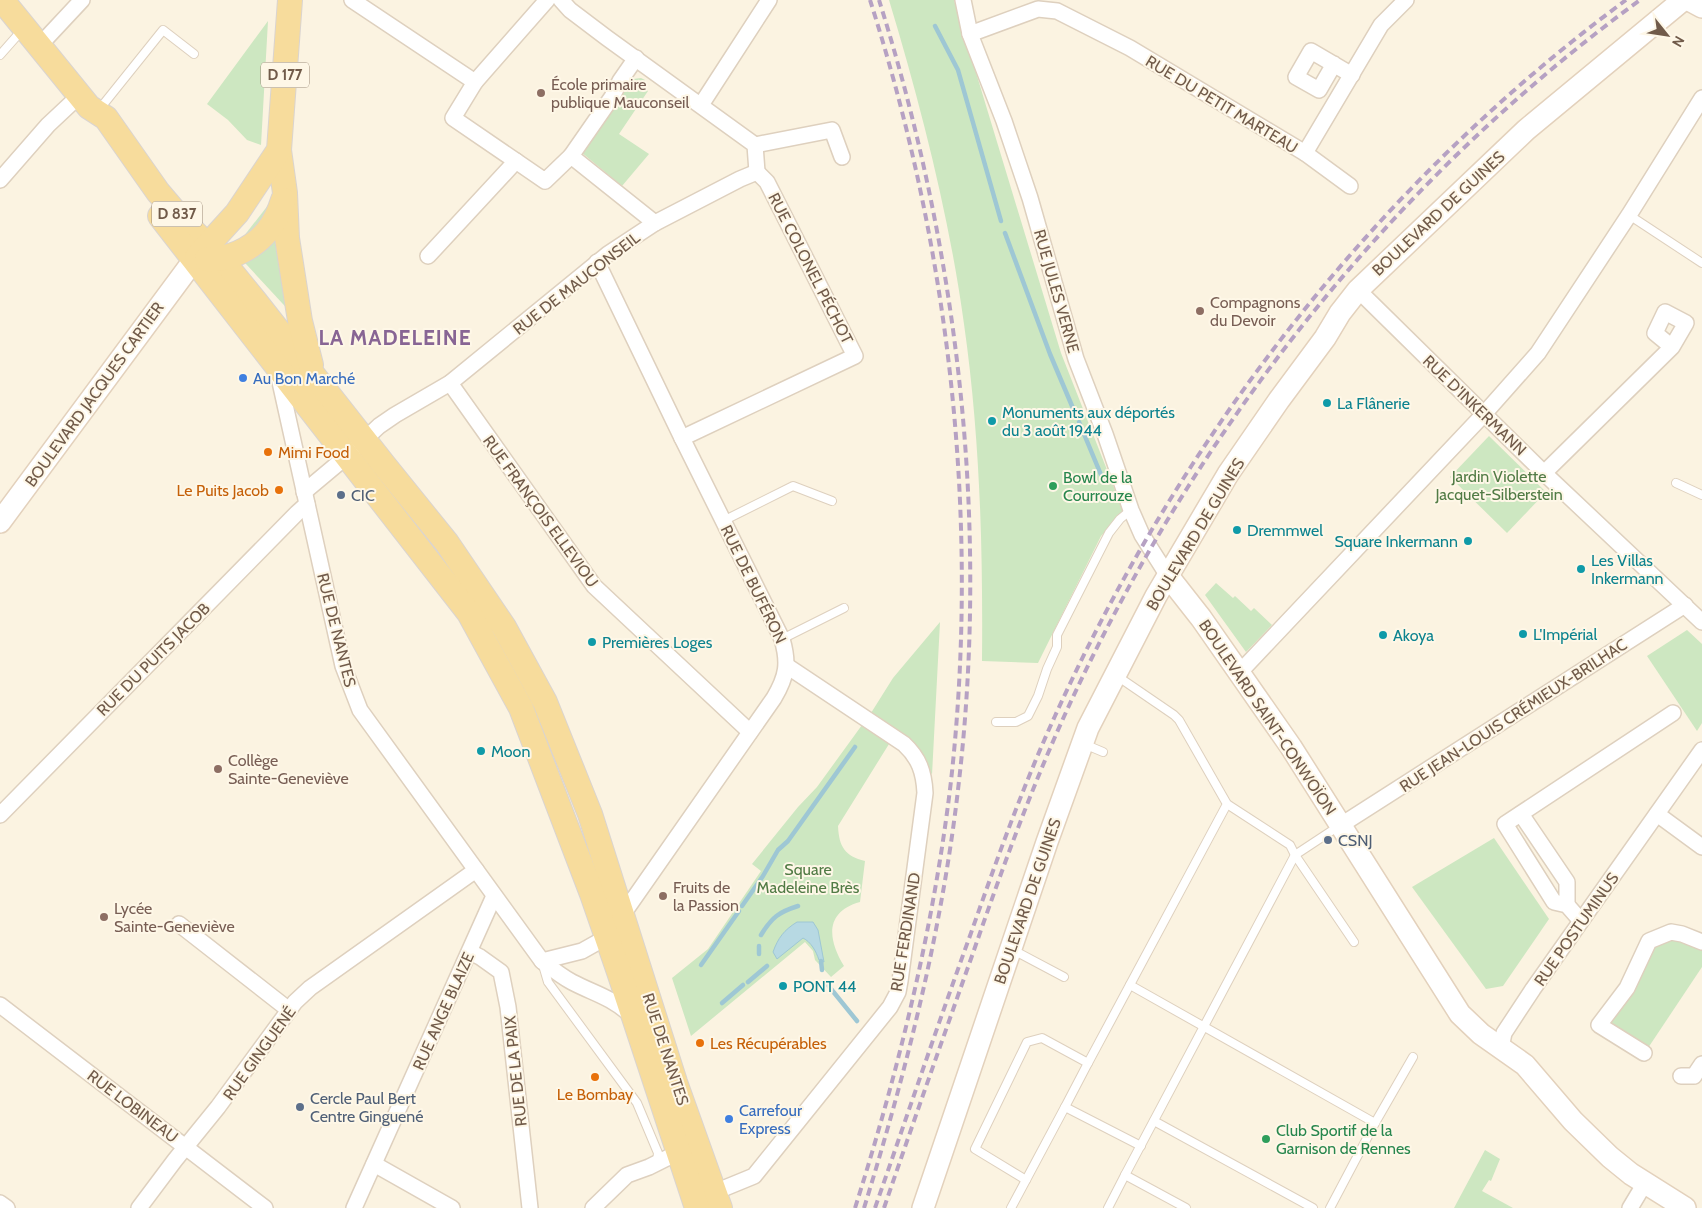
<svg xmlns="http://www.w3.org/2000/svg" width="1702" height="1208" viewBox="0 0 1702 1208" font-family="Cabin,sans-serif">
<rect width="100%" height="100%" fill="#fbf3e1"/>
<g fill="#cde7c1">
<path d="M 889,0 L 954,0 L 1061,353 L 1124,513 L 1101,536 L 1038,663 L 982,661 C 983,548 980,436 964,324 C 949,215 921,106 889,0 Z"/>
<path d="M 268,21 L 261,145 L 247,140 L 228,120 L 207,104 Z"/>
<path d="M 641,78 L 645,80 L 641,86 L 648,91 L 619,134 L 649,154 L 622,186 L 581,152 L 633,79 Z"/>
<path d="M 276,195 L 295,317 L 233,250 Z"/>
<path d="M 1489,436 L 1546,492 L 1507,533 L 1450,477 Z"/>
<path d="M 1216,583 L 1233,598 L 1235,596 L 1251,611 L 1254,608 L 1272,625 L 1246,652 L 1205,595 Z"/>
<path d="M 940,622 L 932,775 C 928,765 925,756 918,747 C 909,735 884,721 871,713 L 893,678 Z"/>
<path d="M 1687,630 L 1702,644 L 1702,723 L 1697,731 L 1647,656 Z"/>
<path d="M 862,725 L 889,744 L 838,826 C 839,847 845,856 865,861 L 860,902 C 824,912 828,940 844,966 L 831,977 L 815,960 L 813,951 L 805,942 L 691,1036 L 672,978 L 708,949 L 761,871 L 752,864 L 798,807 L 817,787 Z"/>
<path d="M 1494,838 L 1549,919 L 1503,986 L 1486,989 L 1412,887 Z"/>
<path d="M 1677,937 L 1689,942 L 1702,950 L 1702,967 L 1646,1051 L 1605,1025 L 1651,946 Z"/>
<path d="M 1485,1150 L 1500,1159 L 1491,1181 L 1489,1180 L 1482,1191 L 1513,1208 L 1454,1208 Z"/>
</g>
<path fill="#b7d9e3" stroke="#9ec7d4" d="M 797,922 L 813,922 L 818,930 L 824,962 L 819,960 C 816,951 811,942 803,938 L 777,959 L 773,952 C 778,938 784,930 797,922 Z"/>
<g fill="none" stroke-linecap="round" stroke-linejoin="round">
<g stroke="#9ec7d4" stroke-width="4.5">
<path d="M 935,26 L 958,70 L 1001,221"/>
<path d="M 1005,233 L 1050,354 L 1075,413"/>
<path d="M 1079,422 L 1104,482"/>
<path d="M 742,906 L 763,876 L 778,850 L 788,841 L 855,747"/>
<path d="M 761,935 C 772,917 779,912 798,906"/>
<path d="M 759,954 L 759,946"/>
<path d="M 821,961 L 822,970"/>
<path d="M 701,965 L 739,911"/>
<path d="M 748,982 L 767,966"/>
<path d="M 827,984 L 857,1021"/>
<path d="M 722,1003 L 743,985"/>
</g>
<g stroke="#ded0be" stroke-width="10">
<g id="lane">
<path d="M 0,55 L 23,29"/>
<path d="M 98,111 L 163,30 L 194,54"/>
<path d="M 1629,215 L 1702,263"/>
<path d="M 1676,483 L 1702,495"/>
<path d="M 723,521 L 793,486 L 832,501"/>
<path d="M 782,639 L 844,608"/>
<path d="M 996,722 L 1016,722 L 1028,716 L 1038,696 L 1047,669 L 1057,647 L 1057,635 L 1109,533 L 1120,519 L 1131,510"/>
<path d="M 1084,744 L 1103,752"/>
<path d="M 1227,804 L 1290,845 L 1295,855 L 1354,942"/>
<path d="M 1013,950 L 1064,977"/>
<path d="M 543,965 L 548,982 L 637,1103 L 658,1153 L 657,1162"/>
<path d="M 1130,985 L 1375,1123"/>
<path d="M 1088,1063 L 1227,804 L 1179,720 L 1174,715 L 1117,676"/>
<path d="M 1154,1121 L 1313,1208"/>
<path d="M 1125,1175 L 1295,855 L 1339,826"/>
<path d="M 1026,1180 L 975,1149 L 1027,1042 L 1042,1038 L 1088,1063 L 1065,1107"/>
<path d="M 1011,1208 L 1065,1107 L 1141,1146"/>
<path d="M 1108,1208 L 1125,1175 L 1186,1208"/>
<path d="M 1330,1208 L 1375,1123 L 1413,1057"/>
</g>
</g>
<g stroke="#ded0be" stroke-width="18">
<g id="street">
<path d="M 352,0 L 475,82"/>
<path d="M 547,0 L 475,82 L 453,118 L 545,181 L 571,156 L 655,223"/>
<path d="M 561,0 L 570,10 L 607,38 L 755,145 L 757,172"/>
<path d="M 963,0 L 970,34 L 1004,121 L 1030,198 L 1076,359 L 1105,434 L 1131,510 L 1142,535 L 1168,576"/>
<path d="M 970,34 L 1038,9 L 1057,11 L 1130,48 L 1305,153 L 1381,25 L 1406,0"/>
<path d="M 39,46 L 82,0"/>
<path d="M 1334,64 L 1319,90 L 1296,77 L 1311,51 L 1352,75"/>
<path d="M 701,105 L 769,0"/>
<path d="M 755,145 L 832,130 L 842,157"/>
<path d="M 1305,153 L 1350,186"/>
<path d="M 571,156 L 612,97 L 620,81 L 636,58"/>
<path d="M 0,180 L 48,125 L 80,95"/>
<path d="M 428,256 L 516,161"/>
<path d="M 1358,290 L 1544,473 L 1702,622"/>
<path d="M 278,373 L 343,666 L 360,710 L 542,961 C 551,968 561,976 572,982 C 595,994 609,996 631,1015"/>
<path d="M 450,383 L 594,586 L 750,732"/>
<path d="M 682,438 L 855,356 L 767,182 L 757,172"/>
<path d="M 1544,473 L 1672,347 L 1686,323 L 1665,312 L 1655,333 L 1672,347"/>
<path d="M 304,492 L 347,456 L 379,426 L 395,415 L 450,383 L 608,254 L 655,223 L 740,179 L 757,172"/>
<path d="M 1239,673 L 1484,414 L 1538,353 L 1629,215 L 1702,98"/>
<path d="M 1521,814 L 1567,882 L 1567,905"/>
<path d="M 1657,814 L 1702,847"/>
<path d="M 0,815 L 297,513 L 307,504"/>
<path d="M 1341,825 L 1685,605"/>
<path d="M 1581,921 L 1567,905 L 1554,902 L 1505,824 L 1673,713"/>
<path d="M 179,924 L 289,1010"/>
<path d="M 470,952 L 480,957 L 501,972 L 508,1007 L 530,1208"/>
<path d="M 542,961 L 582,951 L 607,937 L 774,698 C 787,676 789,663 782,639 L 682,438 L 597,262"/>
<path d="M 0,1005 L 265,1208"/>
<path d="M 1501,1048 L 1504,1033 L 1533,989 L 1702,750"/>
<path d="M 1644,1053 L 1599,1025 L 1627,988 L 1649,941 L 1671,932 L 1682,934 L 1702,942"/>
<path d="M 1681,1076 L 1694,1076 L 1702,1064"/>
<path d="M 374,1164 L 452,1208"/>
<path d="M 715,1192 L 754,1176 L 890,1007 L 898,992 L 900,981 L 925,793 C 924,772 919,758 904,744 L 787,666"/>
<path d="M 0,1203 L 7,1208"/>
<path d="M 139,1208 L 175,1160 L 218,1107 L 295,1002 L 310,988 L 476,870"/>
<path d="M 354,1208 L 494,896"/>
<path d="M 593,1208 L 627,1175 L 649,1167 L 679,1152"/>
<path d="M 1630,1208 L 1645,1183"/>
</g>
</g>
<g stroke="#e3d1bc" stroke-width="24">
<g id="secondary">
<path d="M 1689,0 L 1702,7"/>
<path d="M 0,522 L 194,260"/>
<path d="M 1168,576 L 1201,618 L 1291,747 L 1460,1014 L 1481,1034 L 1525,1065 L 1573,1121 L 1610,1157 L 1631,1174 L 1685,1208"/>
<path d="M 923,1208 L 1047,842 L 1088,728 L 1156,596 L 1228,474 L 1279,400 L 1325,338 L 1340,313 L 1358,290 L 1526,130 L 1683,0"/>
</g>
</g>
<g stroke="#dad4d0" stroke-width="26">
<g id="primary">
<path d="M 2,0 L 89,107 L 106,118 L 158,192 L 181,219 L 220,258 L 255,301 L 384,465 L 447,543 L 504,627 L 545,702 L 590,814 L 675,1082 L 720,1208"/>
<path d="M 279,150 L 285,193 L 287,238 L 300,321 L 311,365"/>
<path d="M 160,216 L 469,613 L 521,708 L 592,894 L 619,972 L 697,1208"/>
<path d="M 197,257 L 237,213 L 279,150 L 290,0"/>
<path d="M 207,259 C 218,260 228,257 238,253 C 262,242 275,226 283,200"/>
</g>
</g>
<use href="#lane" stroke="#fff" stroke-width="8"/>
<use href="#street" stroke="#fff" stroke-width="15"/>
<use href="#secondary" stroke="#fff" stroke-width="21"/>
<use href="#primary" stroke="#f7dc9c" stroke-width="24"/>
<g stroke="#b6a1c3" stroke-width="4" stroke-dasharray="8 5" stroke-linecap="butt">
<path d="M 855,1208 C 899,1069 934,926 951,781 C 980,519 950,251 870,0"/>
<path d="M 864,1208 C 907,1069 943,926 959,781 C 989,519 958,251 879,0"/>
<path d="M 875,1208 C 907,1116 938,1024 971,933 C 997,859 1023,786 1055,716 C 1182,435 1378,183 1626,0"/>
<path d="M 884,1208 C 913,1123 943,1038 973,953 C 1000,875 1028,797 1062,721 C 1190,437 1388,184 1640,0"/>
</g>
</g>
<g fill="#8d6e63" stroke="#fef7e7" stroke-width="2">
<circle cx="541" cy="93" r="5"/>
<circle cx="1200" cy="311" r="5"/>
<circle cx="218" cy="769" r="5"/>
<circle cx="663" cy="896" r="5"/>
<circle cx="104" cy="917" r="5"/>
</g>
<g fill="#3f7fe0" stroke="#fef7e7" stroke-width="2">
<circle cx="243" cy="378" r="5"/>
<circle cx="729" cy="1119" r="5"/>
</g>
<g fill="#0f9aa8" stroke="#fef7e7" stroke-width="2">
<circle cx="1327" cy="403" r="5"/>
<circle cx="992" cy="421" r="5"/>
<circle cx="1237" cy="530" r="5"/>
<circle cx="1468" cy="541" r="5"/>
<circle cx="1581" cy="569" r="5"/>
<circle cx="1523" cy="634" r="5"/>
<circle cx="1383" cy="635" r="5"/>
<circle cx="592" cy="642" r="5"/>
<circle cx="481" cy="751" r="5"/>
<circle cx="783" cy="986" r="5"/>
</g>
<g fill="#e8710a" stroke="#fef7e7" stroke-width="2">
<circle cx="268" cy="452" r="5"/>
<circle cx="279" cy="490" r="5"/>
<circle cx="700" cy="1043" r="5"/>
<circle cx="595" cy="1077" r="5"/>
</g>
<g fill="#2e9e5b" stroke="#fef7e7" stroke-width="2">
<circle cx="1053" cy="486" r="5"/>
<circle cx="1266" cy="1139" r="5"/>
</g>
<g fill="#5c6f8a" stroke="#fef7e7" stroke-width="2">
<circle cx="341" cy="495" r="5"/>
<circle cx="1328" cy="840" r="5"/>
<circle cx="300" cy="1107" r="5"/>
</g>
<g text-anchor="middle" stroke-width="4" stroke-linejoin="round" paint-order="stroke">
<g fill="#fef7e7" stroke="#9b8a79" stroke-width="1">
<rect x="261" y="62.5" width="48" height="25" rx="4"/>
<rect x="152" y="201.5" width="50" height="25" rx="4"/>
</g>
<g font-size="15" font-weight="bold" fill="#715b4a">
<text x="285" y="80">D 177</text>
<text x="177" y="219">D 837</text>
</g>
<g font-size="16" fill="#785e54" stroke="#fef7e7" text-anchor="start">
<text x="551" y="90">École primaire<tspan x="551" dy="18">publique Mauconseil</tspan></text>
<text x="1210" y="308">Compagnons<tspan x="1210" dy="18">du Devoir</tspan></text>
<text x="228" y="766">Collège<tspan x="228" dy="18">Sainte-Geneviève</tspan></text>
<text x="673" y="893">Fruits de<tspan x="673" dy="18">la Passion</tspan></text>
<text x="114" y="914">Lycée<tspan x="114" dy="18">Sainte-Geneviève</tspan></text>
</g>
<g font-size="16" fill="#715b4a" stroke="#fef7e7">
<text transform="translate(1222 104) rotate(31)" y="6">RUE DU PETIT MARTEAU</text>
<text transform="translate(1438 213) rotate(-43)" y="6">BOULEVARD DE GUINES</text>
<text transform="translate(811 268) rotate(63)" y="6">RUE COLONEL PÉCHOT</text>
<text transform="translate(576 283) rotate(-38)" y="6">RUE DE MAUCONSEIL</text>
<text transform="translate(1057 291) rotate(74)" y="6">RUE JULES VERNE</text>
<text transform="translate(94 394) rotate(-54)" y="6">BOULEVARD JACQUES CARTIER</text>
<text transform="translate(1475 405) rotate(44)" y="6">RUE D'INKERMANN</text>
<text transform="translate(541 511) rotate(54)" y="6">RUE FRANÇOIS ELLEVIOU</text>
<text transform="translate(1195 534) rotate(-59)" y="6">BOULEVARD DE GUINES</text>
<text transform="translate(754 584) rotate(64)" y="6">RUE DE BUFÉRON</text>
<text transform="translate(337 630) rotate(76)" y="6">RUE DE NANTES</text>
<text transform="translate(153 659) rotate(-45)" y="6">RUE DU PUITS JACOB</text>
<text transform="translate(1513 715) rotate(-33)" y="6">RUE JEAN-LOUIS CRÉMIEUX-BRILHAC</text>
<text transform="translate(1268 717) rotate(56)" y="6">BOULEVARD SAINT-CONWOÏON</text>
<text transform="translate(1027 901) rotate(-71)" y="6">BOULEVARD DE GUINES</text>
<text transform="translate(1576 929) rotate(-55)" y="6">RUE POSTUMINUS</text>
<text transform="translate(905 932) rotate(-81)" y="6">RUE FERDINAND</text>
<text transform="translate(443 1011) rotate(-66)" y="6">RUE ANGE BLAIZE</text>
<text transform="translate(666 1049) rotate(72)" y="6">RUE DE NANTES</text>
<text transform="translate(259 1053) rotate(-54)" y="6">RUE GINGUENÉ</text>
<text transform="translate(515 1071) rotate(-96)" y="6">RUE DE LA PAIX</text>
<text transform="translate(133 1106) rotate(37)" y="6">RUE LOBINEAU</text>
</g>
<g font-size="16" fill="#366cbe" stroke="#fef7e7" text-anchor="start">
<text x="253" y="384">Au Bon Marché</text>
<text x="739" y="1116">Carrefour<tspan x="739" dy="18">Express</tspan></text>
</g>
<g font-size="16" fill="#0d838f" stroke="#fef7e7" text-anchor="start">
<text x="1337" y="409">La Flânerie</text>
<text x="1002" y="418">Monuments aux déportés<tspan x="1002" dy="18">du 3 août 1944</tspan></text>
<text x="1247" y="536">Dremmwel</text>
<text x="1458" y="547" text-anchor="end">Square Inkermann</text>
<text x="1591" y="566">Les Villas<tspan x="1591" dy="18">Inkermann</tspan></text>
<text x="1533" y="640">L'Impérial</text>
<text x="1393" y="641">Akoya</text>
<text x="602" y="648">Premières Loges</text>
<text x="491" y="757">Moon</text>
<text x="793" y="992">PONT 44</text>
</g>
<g font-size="16" fill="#c56008" stroke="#fef7e7" text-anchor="start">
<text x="278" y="458">Mimi Food</text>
<text x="269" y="496" text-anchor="end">Le Puits Jacob</text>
<text x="710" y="1049">Les Récupérables</text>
<text x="595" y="1100" text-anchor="middle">Le Bombay</text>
</g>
<g font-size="16" fill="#517b45" stroke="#fef7e7">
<text x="1499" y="482">Jardin Violette<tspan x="1499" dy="18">Jacquet-Silberstein</tspan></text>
<text x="808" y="875">Square<tspan x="808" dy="18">Madeleine Brès</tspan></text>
</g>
<g font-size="16" fill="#27864d" stroke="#fef7e7" text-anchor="start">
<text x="1063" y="483">Bowl de la<tspan x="1063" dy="18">Courrouze</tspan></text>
<text x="1276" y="1136">Club Sportif de la<tspan x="1276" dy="18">Garnison de Rennes</tspan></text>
</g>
<g font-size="16" fill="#4e5e75" stroke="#fef7e7" text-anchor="start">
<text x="351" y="501">CIC</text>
<text x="1338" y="846">CSNJ</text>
<text x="310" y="1104">Cercle Paul Bert<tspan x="310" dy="18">Centre Ginguené</tspan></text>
</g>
<g font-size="21" font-weight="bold" letter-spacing="1" fill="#886594" stroke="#fef7e7">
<text x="395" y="345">LA MADELEINE</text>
</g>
</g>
<g transform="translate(1667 35) rotate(120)" stroke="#fef7e7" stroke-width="4" paint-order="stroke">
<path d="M0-4L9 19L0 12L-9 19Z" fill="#715b4a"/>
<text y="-8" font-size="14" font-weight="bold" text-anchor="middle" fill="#715b4a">N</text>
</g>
</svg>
